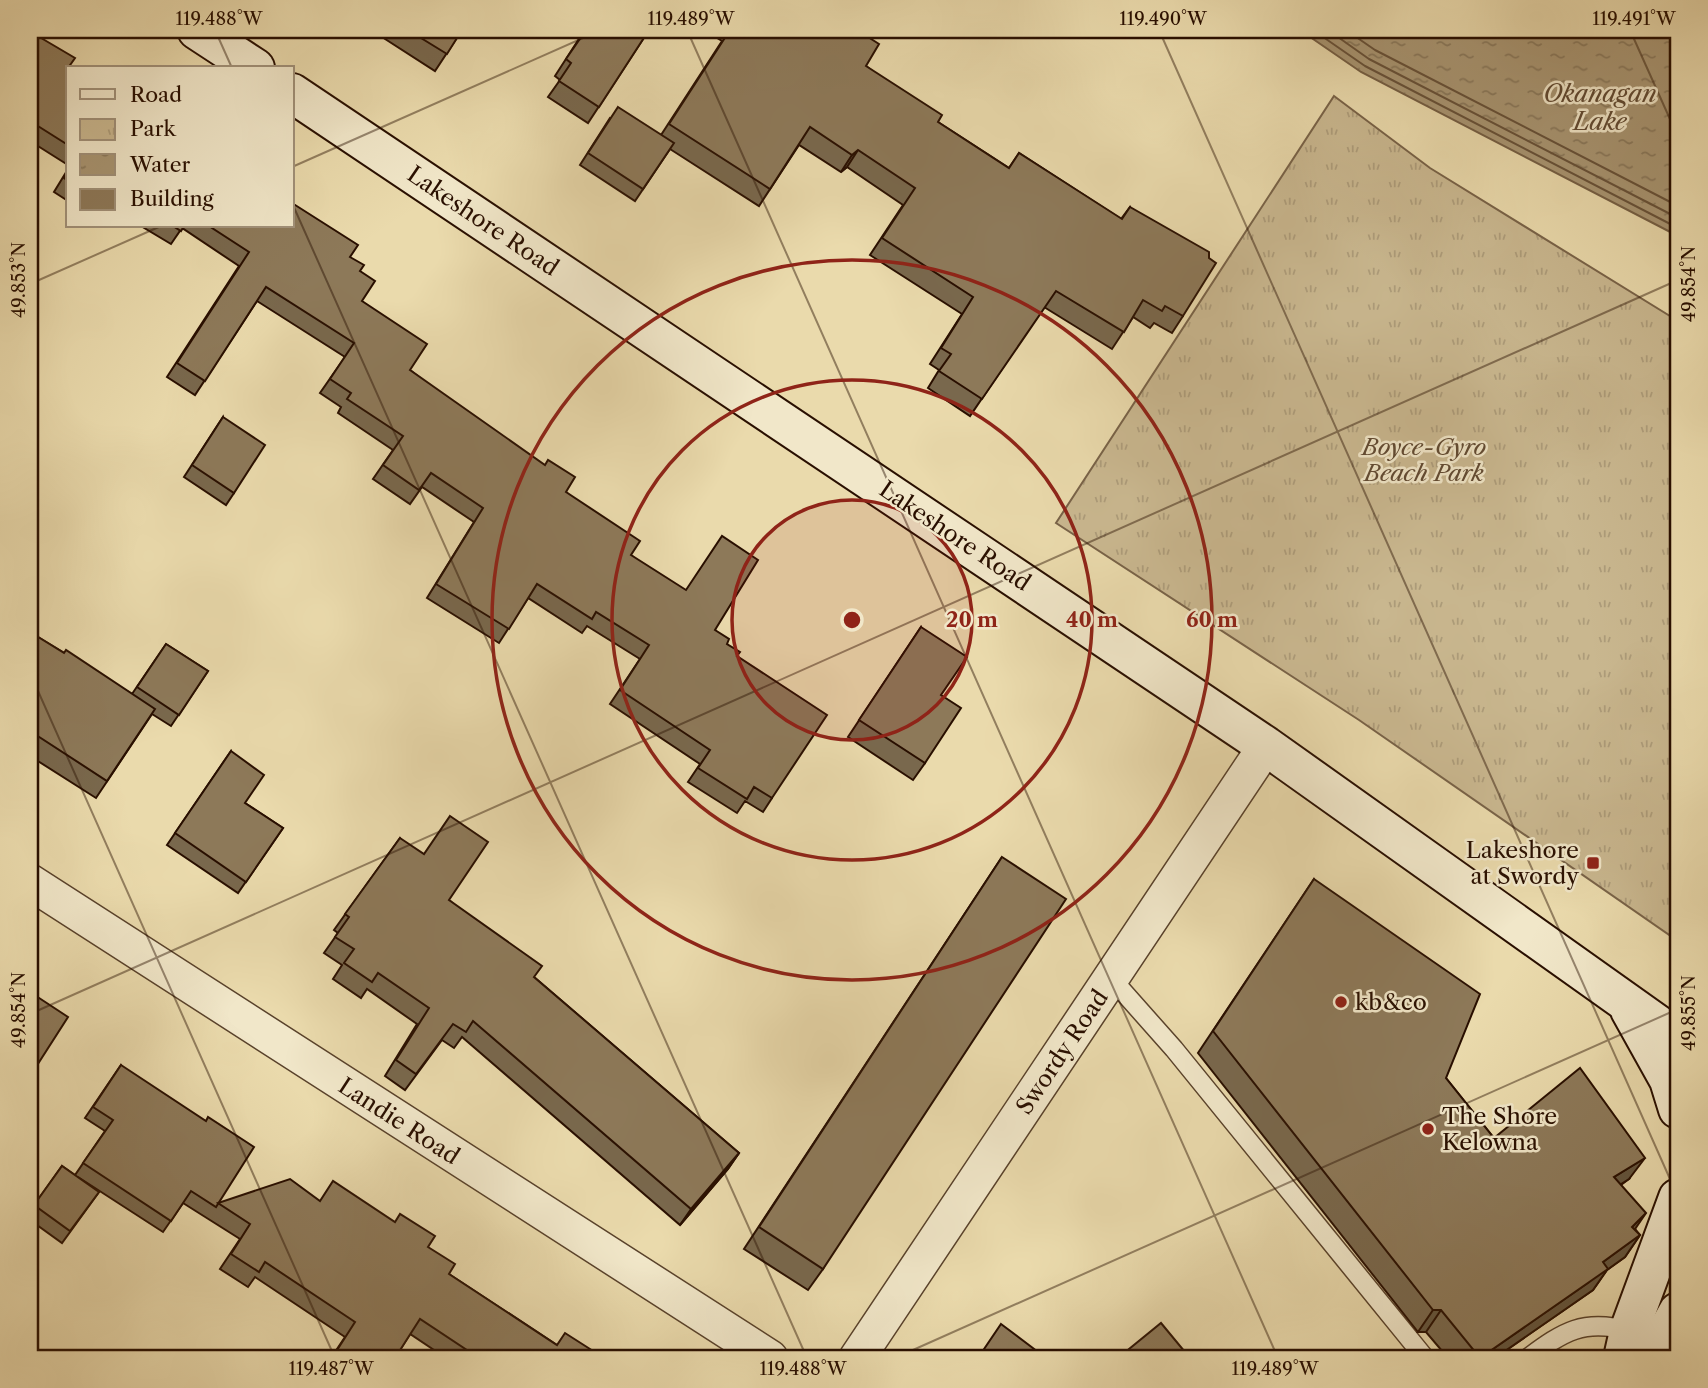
<svg xmlns="http://www.w3.org/2000/svg" width="1708" height="1388" viewBox="0 0 1708 1388" font-family="'Libre Caslon Text',serif">
<defs>
<pattern id="park-tufts" width="24" height="20" patternUnits="userSpaceOnUse" patternTransform="scale(1.75)"><rect width="24" height="20" fill="#c9b78f"/><path d="M3 7l-1-3M5 7V3M7 7l1-3M15 17l-1-3M17 17v-4M19 17l1-3" fill="none" stroke="#ad9c7a"/></pattern>
<pattern id="water-ripples" width="26" height="14" patternUnits="userSpaceOnUse" patternTransform="scale(1.75)"><rect width="26" height="14" fill="#a89572"/><path d="M2 4q2-2 4 0t4 0M15 11q2-2 4 0t4 0" fill="none" stroke="#89785b"/></pattern>
</defs>
<rect width="100%" height="100%" fill="#eadaac"/>
<filter id="stains"><feTurbulence type="fractalNoise" baseFrequency=".00286" numOctaves="4"/><feColorMatrix values="0 0 0 0 .2 0 0 0 0 .09 0 0 0 0 .02 0 0 0 .5 -.17"/></filter>
<radialGradient id="worn" r=".72"><stop offset=".6" stop-color="#630" stop-opacity="0"/><stop offset="1" stop-color="#630" stop-opacity=".3"/></radialGradient>
<path fill="url(#park-tufts)" stroke="#796348" stroke-width="2" d="M 1334,96 L 1430,168 L 1678,321 L 1678,941 L 1359,720 L 1056,523 Z"/>
<path fill="url(#water-ripples)" stroke="#755f44" stroke-width="2" d="M 1300,30 L 1678,30 L 1678,236 L 1361,72 Z"/>
<g fill="none" stroke-linecap="round" stroke-linejoin="round">
<g stroke="#685239" stroke-width="2">
<path d="M 1313,30 L 1365,66 L 1678,228"/>
<path d="M 1328,30 L 1369,59 L 1678,218"/>
<path d="M 1346,30 L 1375,50 L 1678,206"/>
</g>
<g stroke="#59422b" stroke-width="21">
<g id="lane">
<path d="M 1111,978 L 1174,1049 L 1425,1358"/>
<path d="M 1528,1358 C 1563,1332 1584,1318 1629,1331"/>
</g>
</g>
<g stroke="#59422b" stroke-width="38">
<g id="street">
<path d="M 30,882 L 770,1358"/>
<path d="M 857,1358 L 1266,746"/>
</g>
</g>
<g stroke="#290f00" stroke-width="42">
<g id="secondary">
<path d="M 197,30 L 255,68"/>
<path d="M 292,93 L 1266,746 L 1678,1039"/>
<path d="M 1630,1010 L 1669,1080 L 1678,1109"/>
<path d="M 1623,1358 L 1629,1331 L 1678,1198"/>
<path d="M 1652,1358 L 1678,1312"/>
</g>
</g>
<use href="#lane" stroke="#f1e7c9" stroke-width="18"/>
<use href="#street" stroke="#f1e7c9" stroke-width="35"/>
<use href="#secondary" stroke="#f1e7c9" stroke-width="38"/>
</g>
<g fill="#79684d" stroke="#290f00" stroke-width="2">
<path d="M 382,30 L 462,30 L 435,71 L 382,37 L 385,32 Z"/>
<path d="M 582,30 L 649,30 L 588,123 L 548,97 L 560,80 L 555,76 L 584,31 Z"/>
<path d="M 704,30 L 857,30 L 866,66 L 938,122 L 1009,168 L 1019,153 L 1121,219 L 1130,207 L 1183,316 L 1172,333 L 1154,323 L 1150,328 L 1133,317 L 1112,349 L 1044,307 L 970,416 L 928,388 L 939,370 L 930,364 L 962,314 L 870,255 L 903,205 L 847,167 L 841,172 L 799,145 L 759,206 L 670,149 L 635,201 L 580,165 L 610,118 L 661,135 L 722,41 Z"/>
<path d="M 36,35 L 68,68 L 68,165 L 30,141 L 30,43 Z"/>
<path d="M 68,169 L 68,201 L 54,192 Z"/>
<path d="M 141,226 L 292,226 L 350,257 L 360,271 L 362,301 L 410,370 L 566,492 L 631,555 L 715,630 L 737,656 L 772,798 L 763,812 L 745,801 L 737,813 L 688,782 L 700,764 L 610,704 L 640,659 L 587,626 L 582,633 L 528,598 L 499,643 L 427,598 L 474,522 L 422,487 L 410,504 L 373,479 L 393,450 L 338,413 L 341,407 L 320,393 L 345,357 L 257,301 L 195,395 L 167,377 L 239,266 L 182,228 L 171,244 Z"/>
<path d="M 223,417 L 234,493 L 226,505 L 184,477 Z"/>
<path d="M 921,627 L 941,695 L 925,763 L 913,780 L 848,737 Z"/>
<path d="M 30,632 L 132,694 L 166,644 L 208,671 L 171,726 L 152,714 L 96,798 L 30,756 Z"/>
<path d="M 231,751 L 245,803 L 283,828 L 238,893 L 167,845 Z"/>
<path d="M 400,838 L 449,900 L 534,977 L 739,1153 L 728,1169 L 680,1225 L 462,1037 L 454,1048 L 442,1040 L 405,1090 L 385,1076 L 417,1024 L 367,989 L 361,998 L 333,979 L 342,965 L 324,953 L 338,933 L 334,930 Z"/>
<path d="M 1002,857 L 823,1269 L 808,1290 L 744,1249 Z"/>
<path d="M 1314,879 L 1446,1078 L 1494,1138 L 1629,1179 L 1621,1185 L 1635,1229 L 1640,1235 L 1625,1257 L 1607,1270 L 1593,1290 L 1495,1358 L 1448,1358 L 1426,1332 L 1418,1332 L 1198,1053 Z"/>
<path d="M 121,1065 L 218,1203 L 320,1201 L 428,1247 L 449,1274 L 557,1345 L 604,1358 L 446,1358 L 410,1334 L 395,1358 L 331,1358 L 345,1337 L 255,1277 L 248,1287 L 220,1269 L 240,1239 L 183,1203 L 163,1232 L 78,1177 L 99,1192 L 62,1243 L 30,1220 L 30,1211 L 62,1166 L 75,1175 L 105,1131 L 85,1118 Z"/>
</g>
<g fill="#63553e" stroke="#290f00" stroke-width="2">
<path d="M 858,150 L 847,167 L 841,172 L 852,155 Z"/>
<path d="M 739,1153 L 728,1169 L 680,1225 L 691,1209 Z"/>
<path d="M 1645,1158 L 1629,1179 L 1599,1198 L 1614,1177 Z"/>
<path d="M 1646,1213 L 1631,1235 L 1632,1227 Z"/>
<path d="M 1640,1235 L 1625,1257 L 1607,1270 L 1593,1290 L 1495,1358 L 1480,1358 L 1589,1282 L 1603,1262 Z"/>
<path d="M 1433,1310 L 1441,1310 L 1426,1332 L 1418,1332 Z"/>
</g>
<g fill="#8d7959" stroke="#290f00" stroke-width="2">
<path d="M 408,30 L 462,30 L 447,54 Z"/>
<path d="M 586,30 L 649,30 L 599,107 L 559,81 L 571,63 L 566,59 Z"/>
<path d="M 730,30 L 857,30 L 879,44 L 866,66 L 942,115 L 938,122 L 1009,168 L 1019,153 L 1122,219 L 1130,207 L 1209,252 L 1209,258 L 1216,263 L 1183,316 L 1165,306 L 1162,311 L 1143,300 L 1124,332 L 1056,291 L 982,399 L 939,371 L 951,354 L 941,348 L 973,297 L 882,238 L 915,188 L 858,150 L 852,155 L 810,127 L 770,189 L 669,124 Z"/>
<path d="M 36,35 L 75,58 L 68,68 L 68,145 L 30,121 L 30,45 Z"/>
<path d="M 618,107 L 674,143 L 643,189 L 588,153 Z"/>
<path d="M 68,171 L 68,181 L 64,178 Z"/>
<path d="M 292,203 L 358,245 L 350,257 L 364,265 L 360,271 L 375,281 L 362,301 L 427,344 L 410,370 L 545,465 L 548,460 L 575,477 L 566,492 L 640,541 L 631,555 L 686,590 L 722,536 L 758,560 L 715,630 L 729,639 L 727,644 L 740,652 L 737,656 L 827,715 L 772,798 L 754,787 L 747,799 L 698,768 L 710,750 L 620,690 L 649,645 L 596,612 L 592,619 L 537,584 L 509,629 L 436,584 L 483,508 L 431,473 L 419,490 L 383,465 L 403,436 L 347,399 L 351,393 L 330,379 L 354,343 L 266,287 L 205,381 L 177,363 L 249,252 L 209,226 L 292,226 Z"/>
<path d="M 173,226 L 184,226 L 181,231 Z"/>
<path d="M 223,417 L 265,445 L 234,493 L 192,465 Z"/>
<path d="M 921,627 L 967,657 L 941,695 L 961,708 L 925,763 L 859,720 Z"/>
<path d="M 30,632 L 64,653 L 66,650 L 155,709 L 107,781 L 30,731 Z"/>
<path d="M 166,644 L 208,671 L 179,715 L 137,687 Z"/>
<path d="M 231,751 L 264,775 L 245,803 L 283,828 L 246,882 L 175,833 Z"/>
<path d="M 450,816 L 488,842 L 449,900 L 542,966 L 534,977 L 739,1153 L 691,1209 L 473,1021 L 466,1032 L 453,1024 L 416,1074 L 396,1060 L 429,1008 L 378,973 L 372,982 L 344,963 L 354,949 L 335,937 L 349,917 L 345,914 L 400,838 L 424,854 Z"/>
<path d="M 1002,857 L 1066,899 L 823,1269 L 759,1227 Z"/>
<path d="M 1314,879 L 1480,994 L 1446,1078 L 1494,1138 L 1580,1068 L 1645,1158 L 1614,1177 L 1646,1213 L 1632,1227 L 1640,1235 L 1603,1262 L 1608,1269 L 1480,1358 L 1441,1310 L 1433,1310 L 1213,1031 Z"/>
<path d="M 30,992 L 68,1017 L 34,1070 L 30,1067 Z"/>
<path d="M 121,1065 L 206,1121 L 208,1117 L 254,1147 L 216,1207 L 191,1191 L 171,1221 L 83,1163 L 113,1120 L 93,1107 Z"/>
<path d="M 62,1166 L 99,1192 L 70,1231 L 34,1205 Z"/>
<path d="M 290,1179 L 320,1201 L 333,1181 L 395,1222 L 400,1214 L 435,1236 L 428,1247 L 455,1264 L 449,1274 L 557,1345 L 565,1333 L 604,1358 L 479,1358 L 420,1319 L 395,1358 L 332,1358 L 355,1322 L 265,1262 L 259,1272 L 231,1254 L 250,1224 L 218,1203 Z"/>
<path d="M 1161,1323 L 1190,1358 L 1118,1358 Z"/>
<path d="M 1001,1324 L 1046,1358 L 978,1358 Z"/>
</g>
<path fill="none" stroke="#290f00" stroke-width="2" stroke-opacity="0.45" d="M 215,30 L 232,68M 687,30 L 1278,1358M 1159,30 L 1678,1197M 1630,30 L 1678,137M 292,167 L 601,30M 292,203 L 807,1358M 30,284 L 161,226M 30,673 L 335,1358M 30,1014 L 1678,280M 895,1358 L 1678,1009"/>
<circle cx="852" cy="620" r="120" fill="#8f2418" fill-opacity=".12"/>
<g fill="none" stroke="#8f2418" stroke-width="3.5">
<circle cx="852" cy="620" r="120"/>
<circle cx="852" cy="620" r="240"/>
<circle cx="852" cy="620" r="360"/>
</g>
<g fill="#8f2418" stroke="#f1e7c9" stroke-width="2.5">
<rect x="1586" y="856" width="14" height="14" rx="3.5"/>
<circle cx="1341" cy="1002" r="7"/>
<circle cx="1428" cy="1129" r="7"/>
</g>
<g text-anchor="middle" stroke-width="5" stroke-linejoin="round" paint-order="stroke">
<g font-size="23" fill="#290f00" stroke="#f1e7c9">
<text transform="translate(483 221) rotate(34)" y="8">Lakeshore Road</text>
<text transform="translate(955 536) rotate(34)" y="8">Lakeshore Road</text>
<text transform="translate(1062 1052) rotate(-56)" y="8">Swordy Road</text>
<text transform="translate(399 1121) rotate(33)" y="8">Landie Road</text>
</g>
<g font-size="23" font-style="italic" fill="#614a32" stroke="#f1e7c9">
<text x="1424" y="455">Boyce-Gyro<tspan x="1424" dy="26">Beach Park</tspan></text>
</g>
<g font-size="23" fill="#290f00" stroke="#f1e7c9" text-anchor="start">
<text x="1579" y="858" text-anchor="end">Lakeshore<tspan x="1579" dy="26">at Swordy</tspan></text>
<text x="1355" y="1010">kb&amp;co</text>
<text x="1442" y="1124">The Shore<tspan x="1442" dy="26">Kelowna</tspan></text>
</g>
<g font-size="24" font-style="italic" fill="#624b33" stroke="#f1e7c9">
<text x="1600" y="102">Okanagan<tspan x="1600" dy="28">Lake</tspan></text>
</g>
</g>
<circle cx="852" cy="620" r="10" fill="#8f2418" stroke="#f1e7c9" stroke-width="3.5"/>
<g font-size="21" text-anchor="middle" font-weight="bold" fill="#8f2418" stroke="#f1e7c9" stroke-width="5" stroke-linejoin="round" paint-order="stroke">
<text x="972" y="627">20 m</text>
<text x="1092" y="627">40 m</text>
<text x="1212" y="627">60 m</text>
</g>
<rect width="1708" height="1388" fill="none" stroke="#eadaac" stroke-width="77"/>
<rect x="66" y="66" width="228" height="161" fill="#f1e7c9" stroke="#a19179" stroke-width="2"/>
<rect x="80" y="89" width="35" height="10" fill="#f1e7c9" stroke="#a19179" stroke-width="2"/>
<text x="130" y="102" font-size="21" fill="#290f00">Road</text>
<rect x="80" y="119" width="35" height="21" fill="url(#park-tufts)" stroke="#a19179" stroke-width="2"/>
<text x="130" y="136" font-size="21" fill="#290f00">Park</text>
<rect x="80" y="154" width="35" height="21" fill="url(#water-ripples)" stroke="#a19179" stroke-width="2"/>
<text x="130" y="172" font-size="21" fill="#290f00">Water</text>
<rect x="80" y="189" width="35" height="21" fill="#8d7959" stroke="#a19179" stroke-width="2"/>
<text x="130" y="206" font-size="21" fill="#290f00">Building</text>
<rect x="38" y="38" width="1632" height="1312" fill="none" stroke="#290f00" stroke-width="2.5"/>
<g font-size="18" text-anchor="middle" fill="#290f00">
<text x="219" y="25">119.488°W</text>
<text x="691" y="25">119.489°W</text>
<text x="1163" y="25">119.490°W</text>
<text x="1634" y="25">119.491°W</text>
<text transform="translate(19 280) rotate(-90)" y="6">49.853°N</text>
<text transform="translate(1689 284) rotate(-90)" y="6">49.854°N</text>
<text transform="translate(19 1010) rotate(-90)" y="6">49.854°N</text>
<text transform="translate(1689 1013) rotate(-90)" y="6">49.855°N</text>
<text x="331" y="1375">119.487°W</text>
<text x="803" y="1375">119.488°W</text>
<text x="1275" y="1375">119.489°W</text>
</g>
<rect width="100%" height="100%" filter="url(#stains)"/>
<rect width="100%" height="100%" fill="url(#worn)"/>
</svg>
